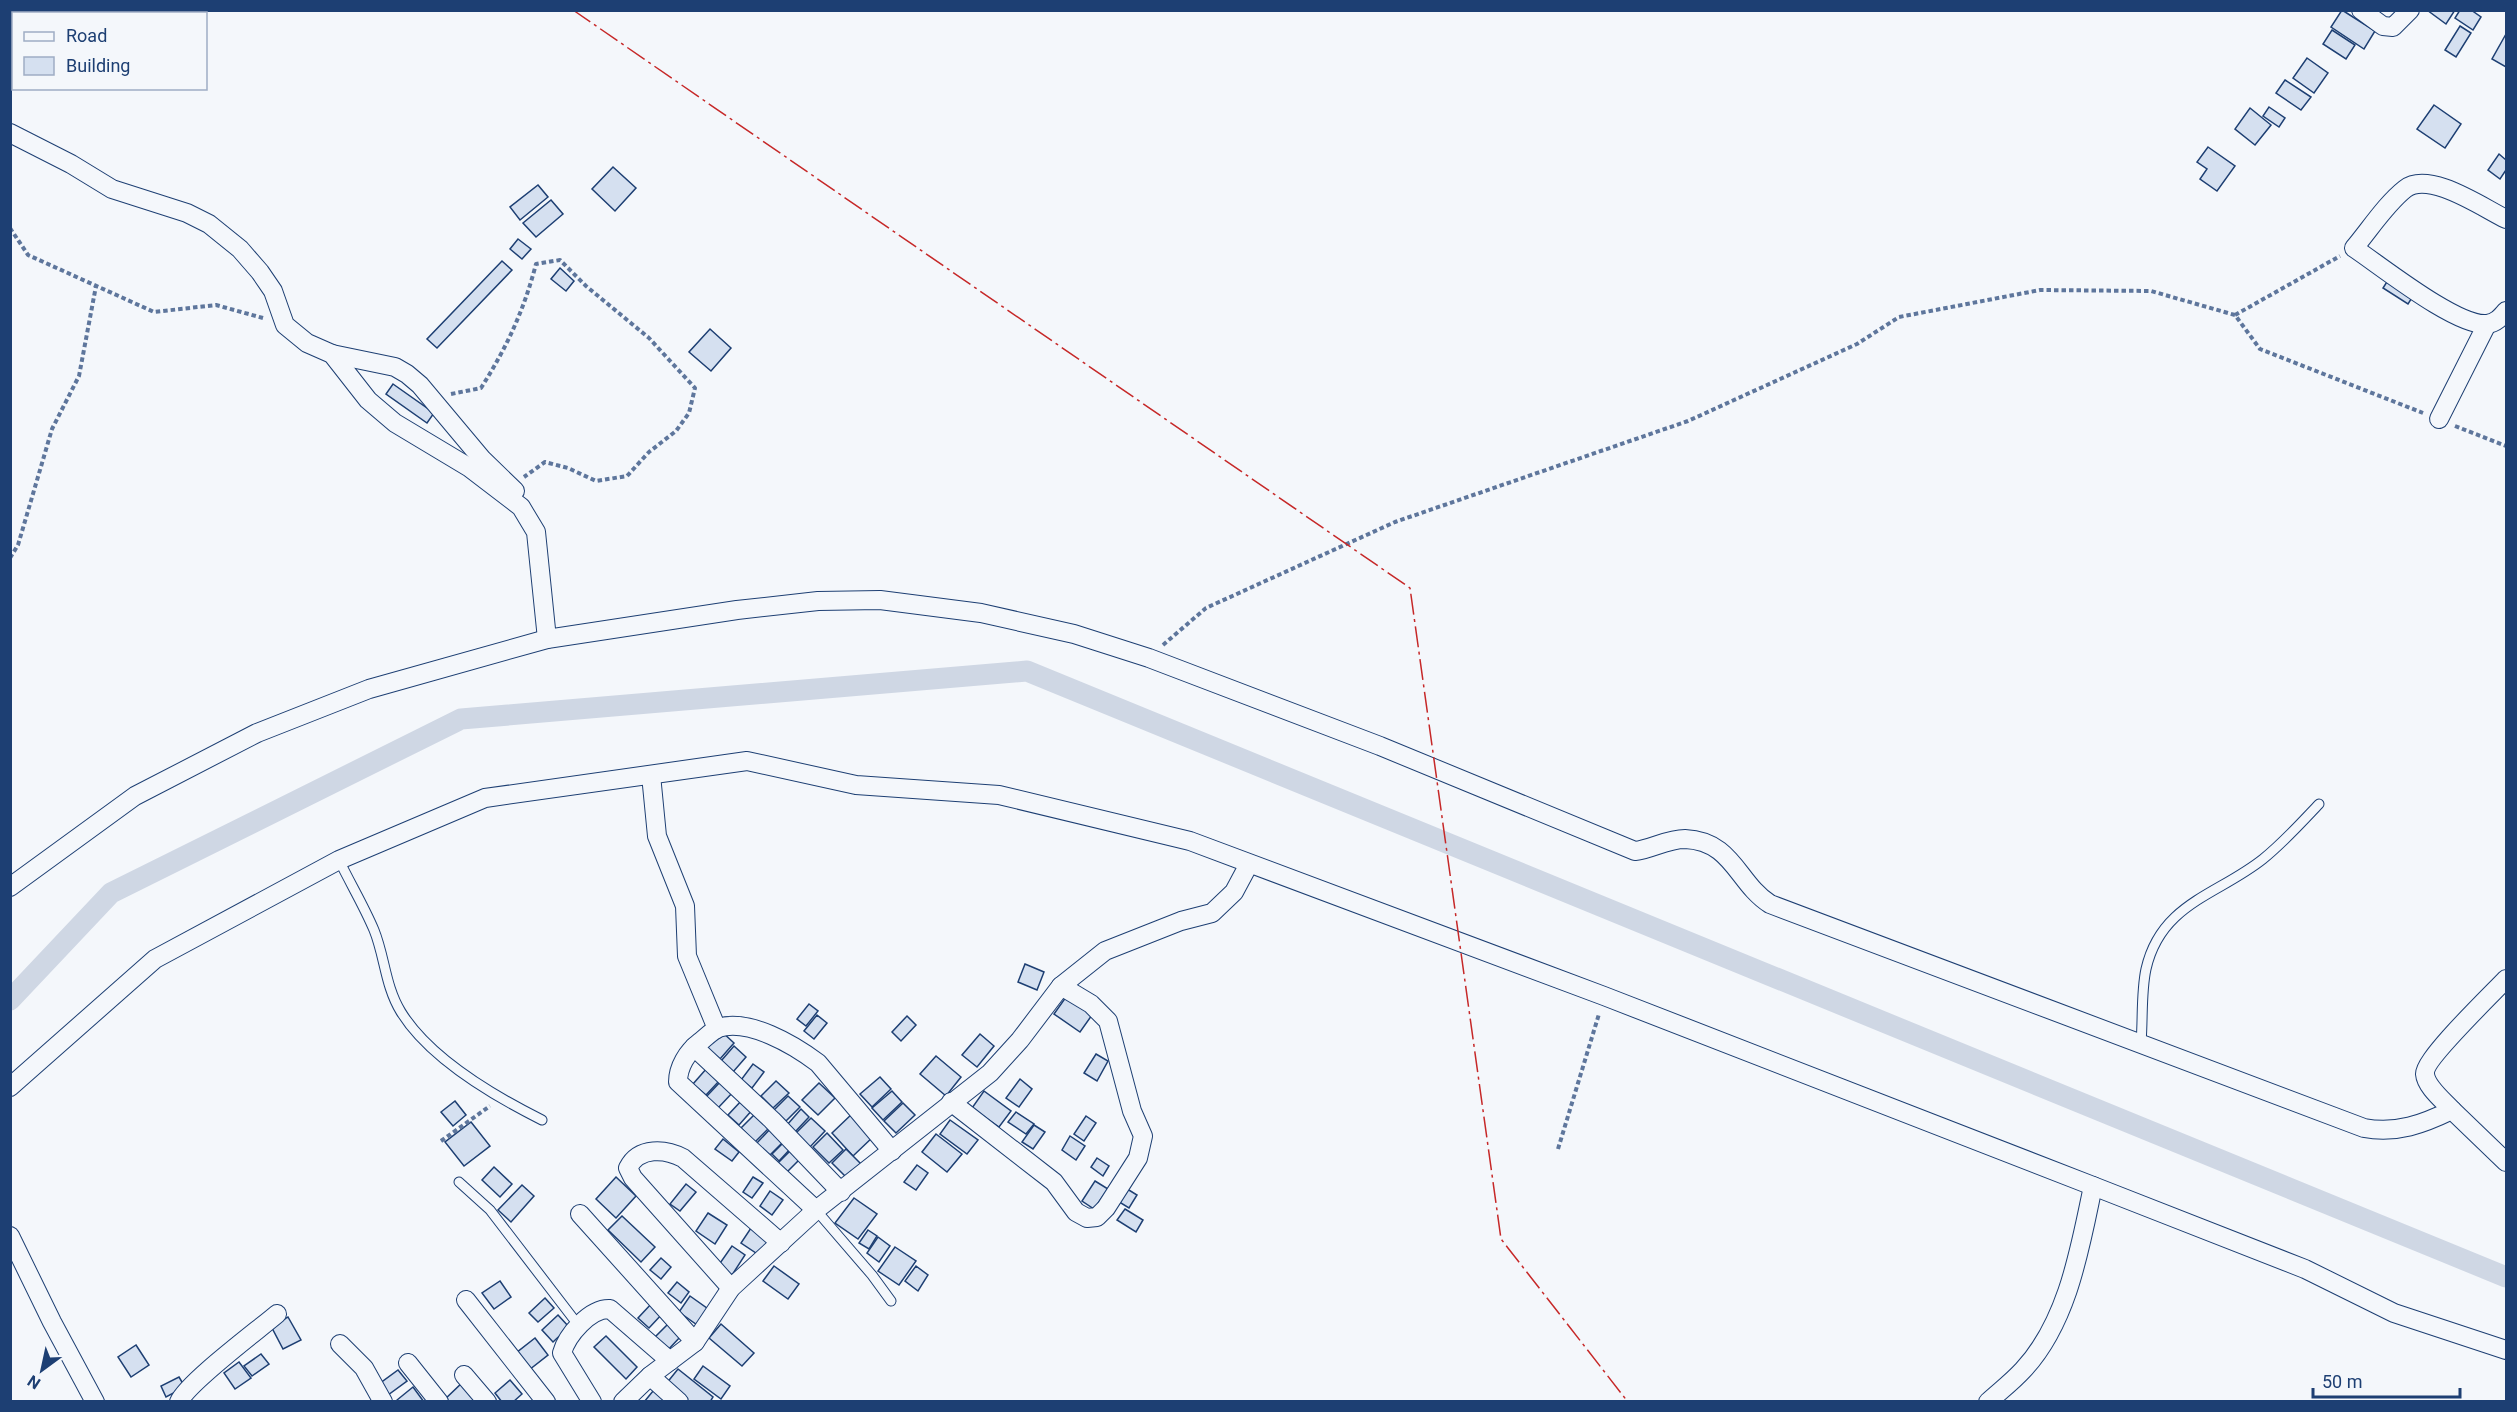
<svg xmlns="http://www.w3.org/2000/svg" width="2517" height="1412" viewBox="0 0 2517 1412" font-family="Roboto,sans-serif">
<rect width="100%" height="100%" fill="#f4f7fb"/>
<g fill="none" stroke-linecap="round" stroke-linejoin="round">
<path stroke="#cfd7e4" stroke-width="21" d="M 10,1000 L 111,893 L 461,719 L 1027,671 L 2506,1277"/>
</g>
<g fill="#d5e0f0" stroke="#1d3f73" stroke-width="1.5">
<path d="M 2342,10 L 2375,31 L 2364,49 L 2331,27 Z"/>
<path d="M 2427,10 L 2455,10 L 2446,24 Z"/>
<path d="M 2460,10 L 2471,10 L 2481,17 L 2473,30 L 2455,18 Z"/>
<path d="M 2460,26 L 2471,33 L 2456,57 L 2445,50 Z"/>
<path d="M 2332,30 L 2355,45 L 2346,59 L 2323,44 Z"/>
<path d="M 2506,34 L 2506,67 L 2492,59 Z"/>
<path d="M 2307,58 L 2328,73 L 2314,93 L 2293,78 Z"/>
<path d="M 2285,80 L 2311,97 L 2301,110 L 2276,93 Z"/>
<path d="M 2434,105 L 2461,124 L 2445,148 L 2417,129 Z"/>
<path d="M 2269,107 L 2285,118 L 2279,127 L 2263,116 Z"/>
<path d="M 2250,108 L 2271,125 L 2255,145 L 2235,129 Z"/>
<path d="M 2208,147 L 2235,166 L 2217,191 L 2200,179 L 2207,169 L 2197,162 Z"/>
<path d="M 2499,154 L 2506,160 L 2506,170 L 2500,179 L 2488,170 Z"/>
<path d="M 613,167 L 636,188 L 615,211 L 592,189 Z"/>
<path d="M 538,185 L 548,197 L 520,220 L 510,207 Z"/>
<path d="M 551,200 L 563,214 L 536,237 L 523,223 Z"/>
<path d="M 518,239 L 531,249 L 522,259 L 510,249 Z"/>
<path d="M 502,261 L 512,270 L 437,348 L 427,339 Z"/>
<path d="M 560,268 L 574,281 L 566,291 L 551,279 Z"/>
<path d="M 2390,277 L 2415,293 L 2408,304 L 2383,288 Z"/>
<path d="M 710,329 L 731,348 L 711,371 L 689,352 Z"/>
<path d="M 393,384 L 434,413 L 427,423 L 386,394 Z"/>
<path d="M 1025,964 L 1044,972 L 1037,990 L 1018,982 Z"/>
<path d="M 1066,997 L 1092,1015 L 1080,1032 L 1054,1014 Z"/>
<path d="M 809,1004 L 818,1011 L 806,1026 L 797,1019 Z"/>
<path d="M 817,1015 L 827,1023 L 814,1039 L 804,1031 Z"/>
<path d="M 907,1016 L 916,1025 L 901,1041 L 892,1032 Z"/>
<path d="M 721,1031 L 734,1043 L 720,1059 L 707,1048 Z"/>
<path d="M 980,1034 L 994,1046 L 977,1067 L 962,1055 Z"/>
<path d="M 734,1046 L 746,1057 L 733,1072 L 721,1061 Z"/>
<path d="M 1096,1054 L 1108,1061 L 1097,1081 L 1084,1073 Z"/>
<path d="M 936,1056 L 961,1077 L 946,1096 L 920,1074 Z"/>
<path d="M 753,1064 L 764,1072 L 752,1088 L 741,1080 Z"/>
<path d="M 707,1068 L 720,1080 L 706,1095 L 693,1084 Z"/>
<path d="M 880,1077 L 891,1089 L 872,1107 L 860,1094 Z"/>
<path d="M 1020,1079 L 1032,1089 L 1019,1107 L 1006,1098 Z"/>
<path d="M 722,1080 L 734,1091 L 718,1108 L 706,1097 Z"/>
<path d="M 776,1081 L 789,1093 L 773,1108 L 761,1096 Z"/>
<path d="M 819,1083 L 835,1098 L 818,1115 L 802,1100 Z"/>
<path d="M 892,1091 L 902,1102 L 883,1120 L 872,1108 Z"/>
<path d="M 984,1091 L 1011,1111 L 999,1127 L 972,1108 Z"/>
<path d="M 788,1096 L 800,1107 L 786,1121 L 774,1110 Z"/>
<path d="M 742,1100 L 753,1109 L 739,1125 L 728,1115 Z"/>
<path d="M 455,1101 L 466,1115 L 453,1126 L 441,1112 Z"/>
<path d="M 903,1103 L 915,1115 L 896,1133 L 884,1121 Z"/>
<path d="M 801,1109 L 809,1117 L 795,1132 L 787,1125 Z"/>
<path d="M 757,1112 L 771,1126 L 755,1142 L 741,1128 Z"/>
<path d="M 854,1112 L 875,1135 L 853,1156 L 832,1133 Z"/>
<path d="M 1016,1112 L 1034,1124 L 1026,1134 L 1008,1122 Z"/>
<path d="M 1086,1116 L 1096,1123 L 1084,1141 L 1074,1134 Z"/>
<path d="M 811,1118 L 825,1131 L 810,1147 L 796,1133 Z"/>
<path d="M 950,1120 L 978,1140 L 967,1154 L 940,1134 Z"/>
<path d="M 471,1122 L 490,1146 L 464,1166 L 445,1142 Z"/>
<path d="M 1034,1125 L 1045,1132 L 1033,1149 L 1022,1142 Z"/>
<path d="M 772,1127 L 785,1140 L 768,1157 L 755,1145 Z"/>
<path d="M 827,1133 L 843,1150 L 829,1163 L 813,1147 Z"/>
<path d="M 936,1134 L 962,1154 L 947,1172 L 922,1152 Z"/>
<path d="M 1070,1136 L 1085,1146 L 1076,1160 L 1062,1150 Z"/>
<path d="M 723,1139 L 739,1152 L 732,1161 L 715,1149 Z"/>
<path d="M 785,1141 L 792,1147 L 779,1161 L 772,1154 Z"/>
<path d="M 792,1149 L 801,1158 L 786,1173 L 777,1164 Z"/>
<path d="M 846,1149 L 865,1168 L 851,1182 L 832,1163 Z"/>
<path d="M 1097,1158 L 1109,1166 L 1103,1176 L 1091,1167 Z"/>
<path d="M 917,1165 L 928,1173 L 916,1190 L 904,1182 Z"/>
<path d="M 494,1167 L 512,1184 L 500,1197 L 482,1180 Z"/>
<path d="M 616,1177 L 636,1196 L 616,1218 L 596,1199 Z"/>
<path d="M 753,1177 L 763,1183 L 752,1198 L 743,1192 Z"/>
<path d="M 1095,1181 L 1108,1189 L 1094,1209 L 1082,1201 Z"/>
<path d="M 686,1184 L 696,1192 L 680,1211 L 670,1204 Z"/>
<path d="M 522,1185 L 534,1196 L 511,1222 L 498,1210 Z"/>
<path d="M 1124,1187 L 1137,1195 L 1129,1208 L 1116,1200 Z"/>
<path d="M 770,1191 L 783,1200 L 772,1215 L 760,1206 Z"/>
<path d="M 854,1198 L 877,1214 L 858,1239 L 835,1223 Z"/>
<path d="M 1125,1209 L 1143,1220 L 1136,1232 L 1117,1220 Z"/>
<path d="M 708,1213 L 727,1225 L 715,1244 L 696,1231 Z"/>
<path d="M 622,1216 L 655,1247 L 641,1262 L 608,1230 Z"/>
<path d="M 753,1225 L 771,1237 L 759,1255 L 741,1243 Z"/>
<path d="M 868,1230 L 877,1236 L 869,1249 L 859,1243 Z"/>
<path d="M 878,1237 L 890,1246 L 879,1262 L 867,1253 Z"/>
<path d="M 732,1246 L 745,1255 L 732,1275 L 718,1266 Z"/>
<path d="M 895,1247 L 916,1261 L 899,1285 L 878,1271 Z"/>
<path d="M 661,1258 L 671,1267 L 661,1279 L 650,1270 Z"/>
<path d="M 774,1266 L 799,1284 L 788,1299 L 763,1281 Z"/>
<path d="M 916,1266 L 928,1275 L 918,1291 L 905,1281 Z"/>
<path d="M 500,1281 L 511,1297 L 494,1309 L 482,1293 Z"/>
<path d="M 677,1282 L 689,1292 L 681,1303 L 668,1293 Z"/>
<path d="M 690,1296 L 711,1311 L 700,1327 L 679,1312 Z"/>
<path d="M 545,1298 L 554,1308 L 538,1322 L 529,1313 Z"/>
<path d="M 652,1303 L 663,1313 L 649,1328 L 638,1318 Z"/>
<path d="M 558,1315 L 569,1327 L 553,1342 L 542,1330 Z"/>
<path d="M 288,1317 L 301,1340 L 283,1349 L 271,1326 Z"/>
<path d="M 668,1324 L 681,1336 L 666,1352 L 653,1339 Z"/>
<path d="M 721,1324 L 754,1353 L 742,1366 L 709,1338 Z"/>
<path d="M 606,1336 L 637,1367 L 626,1379 L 594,1347 Z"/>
<path d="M 535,1338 L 548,1355 L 529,1370 L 516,1353 Z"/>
<path d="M 136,1345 L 149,1365 L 131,1377 L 118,1357 Z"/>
<path d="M 261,1354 L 269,1364 L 252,1376 L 244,1366 Z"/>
<path d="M 239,1362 L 251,1378 L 235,1389 L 224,1373 Z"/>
<path d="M 703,1366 L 730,1386 L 721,1399 L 694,1379 Z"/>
<path d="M 678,1369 L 713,1397 L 710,1402 L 687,1402 L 666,1384 Z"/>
<path d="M 398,1370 L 407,1381 L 388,1395 L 379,1384 Z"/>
<path d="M 179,1377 L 185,1387 L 166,1397 L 161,1386 Z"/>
<path d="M 510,1380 L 522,1394 L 513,1402 L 502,1402 L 495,1393 Z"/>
<path d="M 463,1382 L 477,1402 L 442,1402 Z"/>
<path d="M 658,1385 L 678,1402 L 644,1402 Z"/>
<path d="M 413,1387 L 424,1402 L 397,1402 L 397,1400 Z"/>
</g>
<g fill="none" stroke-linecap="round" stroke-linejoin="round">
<g stroke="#1d3f73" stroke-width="11">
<g id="service">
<path d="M 339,860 C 350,883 364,906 374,930 C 385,957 385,986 401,1012 C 430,1059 494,1096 542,1120"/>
<path d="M 2141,1043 C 2143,1019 2141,992 2146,969 C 2161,903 2218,895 2263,859 C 2284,842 2301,823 2319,804"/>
<path d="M 459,1182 L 490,1210 L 579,1326"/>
<path d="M 816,1210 L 872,1275 L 891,1301"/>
</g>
</g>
<g stroke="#1d3f73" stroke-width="20">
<g id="minor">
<path d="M 2361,10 L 2383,26 L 2393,27 L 2410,10"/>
<path d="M 10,133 L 71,164 L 112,189 L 187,213 L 209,224 L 240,249 L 260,272 L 273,291 L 285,325 L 307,343 L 332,354 L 368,400 L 395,423 L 470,468 L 521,507 L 536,532 L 547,639"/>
<path d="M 2506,219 C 2483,208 2429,170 2405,189 C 2386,204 2370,229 2354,248 C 2381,266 2457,327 2487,324 C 2496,323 2501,317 2506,311"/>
<path d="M 332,354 L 395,367 L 407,374 L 420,385 L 482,459 L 515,491"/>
<path d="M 2439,419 L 2487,324"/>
<path d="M 651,775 L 657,836 L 685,906 L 687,956 L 717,1029"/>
<path d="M 10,887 L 135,796 L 257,733 L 369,689 L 547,639 L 737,610 L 818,601 L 880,600 L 981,613 L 1074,634 L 1149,658 L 1380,746 L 1635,851 C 1652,849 1667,839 1685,839 C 1733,841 1737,883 1770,904 L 2364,1128 C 2397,1134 2423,1124 2452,1110 L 2506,1162"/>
<path d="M 694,1047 L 772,1120 L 841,1192"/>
<path d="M 10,1087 L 155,959 L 339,860 L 485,798 L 747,761 L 856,785 L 999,795 L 1190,841 L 1604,996 L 2093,1186 L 2305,1269 L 2394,1313 L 2506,1350"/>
<path d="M 951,1102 L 1054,1182 L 1076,1212 L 1087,1218 L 1097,1217 L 1106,1208 L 1138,1158 L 1143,1136 L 1132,1111 L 1108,1021 L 1091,1004 L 1061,986"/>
<path d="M 2452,1110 C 2444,1101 2426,1087 2425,1074 C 2424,1059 2493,993 2506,979"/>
<path d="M 816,1210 L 678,1082 C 678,1067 687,1052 700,1042 C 705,1038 712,1031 718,1028 C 749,1018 794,1045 818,1063 L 892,1151"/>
<path d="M 580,1214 L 695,1342"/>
<path d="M 10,1236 L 52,1322 L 95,1402"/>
<path d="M 731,1288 L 633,1178 L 628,1168 C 639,1146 666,1149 683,1158 L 781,1243"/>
<path d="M 466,1300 L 546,1402"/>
<path d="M 340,1344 L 364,1368 L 383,1402"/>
<path d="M 408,1363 L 439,1402"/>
<path d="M 464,1375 L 487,1402"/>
<path d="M 650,1376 L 679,1402"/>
<path d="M 179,1402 C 187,1383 257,1331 277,1314"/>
<path d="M 592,1402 L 562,1353 C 567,1335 590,1308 610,1309 L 670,1361"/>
<path d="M 623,1402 L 650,1376 L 695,1342 L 731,1288 L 816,1210 L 990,1073 L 1020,1040 L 1061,986 L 1105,951 L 1181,921 L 1212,913 L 1234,892 L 1249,864"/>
<path d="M 1988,1402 C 2000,1391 2012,1382 2023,1370 C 2068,1322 2080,1248 2093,1186"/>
</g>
</g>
<g stroke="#5e769c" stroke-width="4" stroke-dasharray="4.5 3" stroke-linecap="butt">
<path d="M 10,228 L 28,255 L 154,312 L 216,305 L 263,318"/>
<path d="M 2235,315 L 2340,256"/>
<path d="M 451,394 L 481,388 C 507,347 524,310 536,264 L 560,260 L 586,286 L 649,338 L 695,388 L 689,413 L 676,431 L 649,452 L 627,476 L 596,481 L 568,468 L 545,462 L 524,477"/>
<path d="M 2455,426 L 2506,446"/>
<path d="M 10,558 L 18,545 L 52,429 L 79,376 L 96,286"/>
<path d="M 1163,645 L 1206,608 L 1395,522 L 1688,421 L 1857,344 L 1899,317 L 2040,290 L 2151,291 L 2235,315 L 2260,349 L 2423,413"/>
<path d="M 441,1141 L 490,1106"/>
<path d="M 1558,1149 L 1599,1014"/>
</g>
<use href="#service" stroke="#f4f7fb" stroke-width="9"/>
<use href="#minor" stroke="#f4f7fb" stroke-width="18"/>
<path stroke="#c62828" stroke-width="1.5" stroke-dasharray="21 4.5 3 4.5" stroke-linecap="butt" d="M 573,10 L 1410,588 L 1501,1239 L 1628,1402"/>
</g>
<rect width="2517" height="1412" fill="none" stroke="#1d3f73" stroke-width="24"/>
<rect x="12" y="12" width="195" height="78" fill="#f4f7fb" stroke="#9eadc5" stroke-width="1.5"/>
<rect x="24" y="32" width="30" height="9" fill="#f4f7fb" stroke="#9eadc5" stroke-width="1.5"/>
<text x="66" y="42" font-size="18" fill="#1d3f73">Road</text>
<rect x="24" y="57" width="30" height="18" fill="#d5e0f0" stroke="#9eadc5" stroke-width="1.5"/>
<text x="66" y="72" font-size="18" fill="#1d3f73">Building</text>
<g transform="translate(42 1370) rotate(213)" stroke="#f4f7fb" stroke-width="4.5" paint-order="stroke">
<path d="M0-4.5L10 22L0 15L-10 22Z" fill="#1d3f73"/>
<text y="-9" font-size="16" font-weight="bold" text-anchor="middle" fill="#1d3f73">N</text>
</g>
<path d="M2313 1388v9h147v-9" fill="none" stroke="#1d3f73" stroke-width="3"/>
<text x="2322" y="1388" font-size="18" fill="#1d3f73" stroke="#f4f7fb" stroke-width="4.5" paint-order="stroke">50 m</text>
</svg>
